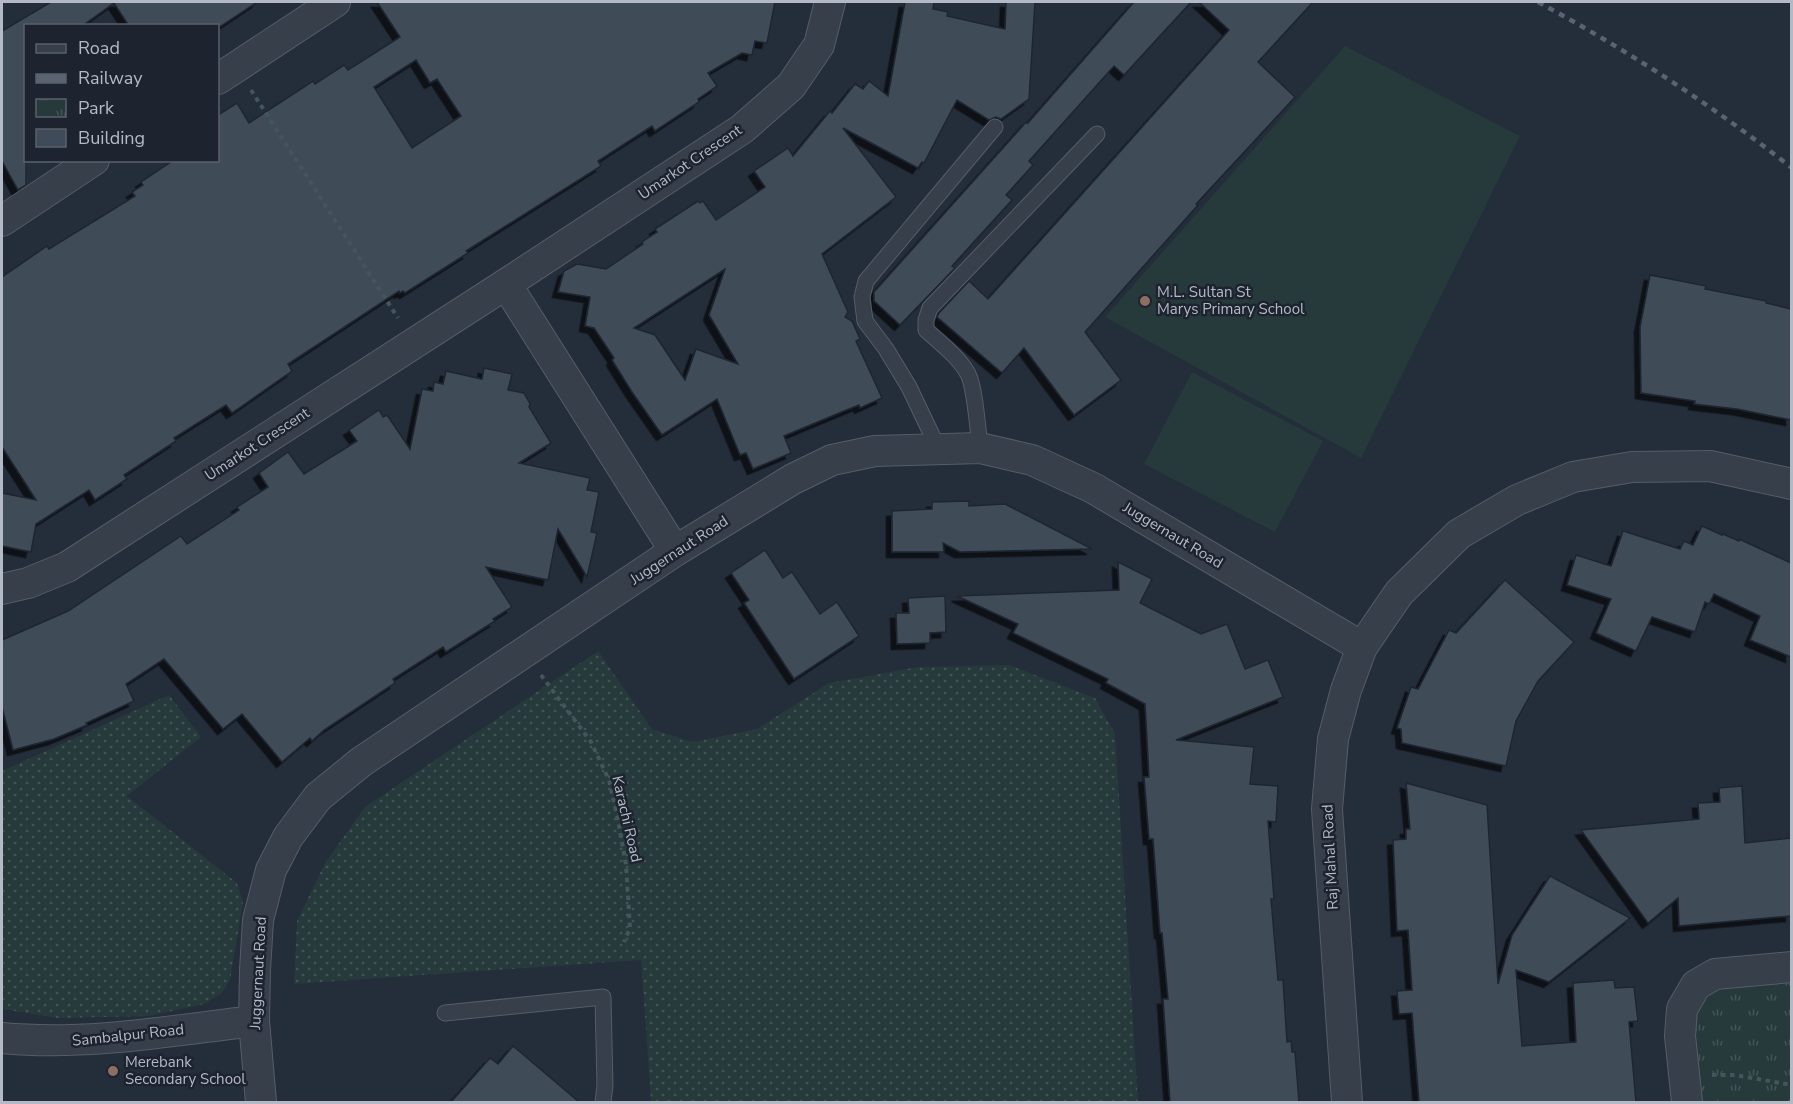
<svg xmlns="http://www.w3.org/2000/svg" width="1793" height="1104" viewBox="0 0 1793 1104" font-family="'Nunito Sans',sans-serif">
<defs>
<pattern id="grass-dots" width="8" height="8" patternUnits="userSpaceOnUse" patternTransform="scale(1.5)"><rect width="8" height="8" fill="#26393b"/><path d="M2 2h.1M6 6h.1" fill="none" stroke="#435456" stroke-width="1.8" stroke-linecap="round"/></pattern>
<pattern id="park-tufts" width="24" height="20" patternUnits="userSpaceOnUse" patternTransform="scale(1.5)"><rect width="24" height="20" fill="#26393b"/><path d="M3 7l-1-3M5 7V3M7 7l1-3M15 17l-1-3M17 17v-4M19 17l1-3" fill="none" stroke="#435456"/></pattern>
<filter id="shadow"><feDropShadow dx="-5.5" dy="5.5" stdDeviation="0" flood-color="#0009"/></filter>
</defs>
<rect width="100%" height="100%" fill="#242d3a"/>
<g fill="url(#grass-dots)">
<path d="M 598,651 L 652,729 L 693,742 L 757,729 L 829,683 L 918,667 L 1009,665 L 1095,698 L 1115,734 L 1138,1102 L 651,1102 L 641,960 L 294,984 L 297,921 L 325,863 L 365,807 Z"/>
<path d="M 169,695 L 201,737 L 127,796 L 237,883 L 243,902 L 230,980 L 222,993 L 204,1004 L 149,1016 L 58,1018 L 2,1009 L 2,771 Z"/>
</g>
<path fill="url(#park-tufts)" d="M 1791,976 L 1791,1102 L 1699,1102 L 1691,1035 L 1697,1013 L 1710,994 L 1739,981 Z"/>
<g fill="#26393b">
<path d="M 1345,46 L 1520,136 L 1361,458 L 1105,317 Z"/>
<path d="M 1192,372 L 1323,441 L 1275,532 L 1144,464 Z"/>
</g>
<g fill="#404b59" stroke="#1f2632" stroke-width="1.5" fill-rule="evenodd" filter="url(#shadow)">
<path d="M 51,2 L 257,2 L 221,26 L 129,26 L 114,3 L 82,26 L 26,26 L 26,185 L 18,190 L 2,161 L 2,31 Z"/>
<path d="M 377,2 L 775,2 L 767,43 L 755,41 L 752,55 L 742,53 L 708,73 L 717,86 L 698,99 L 699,102 L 655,131 L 652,126 L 598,161 L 601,166 L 466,251 L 468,253 L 405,293 L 403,291 L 400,293 L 399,291 L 288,364 L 292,371 L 232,413 L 226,405 L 174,438 L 176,441 L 124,475 L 127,479 L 95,500 L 89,490 L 36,524 L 31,552 L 2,546 L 2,493 L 36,500 L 2,447 L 2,277 L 47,246 L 49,249 L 135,196 L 132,192 L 143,185 L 141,182 L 174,160 L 218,160 L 218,115 L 237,103 L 249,123 L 313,81 L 315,84 L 344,65 L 348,70 L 400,37 ZM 416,60 L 430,83 L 437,79 L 461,116 L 412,148 L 374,87 Z"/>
<path d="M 905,2 L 934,2 L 933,9 L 948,12 L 947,16 L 1005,29 L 1006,2 L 1035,2 L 1029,99 L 1001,119 L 996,117 L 989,120 L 957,100 L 924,163 L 922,162 L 918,168 L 843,128 L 896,197 L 822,254 L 848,312 L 845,317 L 852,321 L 860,339 L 856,341 L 882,398 L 860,408 L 859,405 L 844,411 L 784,436 L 791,453 L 753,469 L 746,453 L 740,455 L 717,399 L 662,435 L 632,392 L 612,360 L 614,358 L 594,328 L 585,326 L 590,297 L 558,292 L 564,271 L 577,264 L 606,269 L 643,244 L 642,242 L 657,232 L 655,229 L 698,201 L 700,203 L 703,201 L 716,220 L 765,187 L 754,171 L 788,148 L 793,156 L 830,111 L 832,113 L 855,84 L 863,89 L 869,81 L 888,96 ZM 725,269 L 709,315 L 738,364 L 696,349 L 685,380 L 655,335 L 634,328 Z"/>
<path d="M 1134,2 L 1191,2 L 1124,75 L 1114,66 L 1029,161 L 1033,165 L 1006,195 L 1012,200 L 952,266 L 955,268 L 900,325 L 874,301 L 874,292 L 1028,120 L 1027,124 Z"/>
<path d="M 1199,2 L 1313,2 L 1258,62 L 1295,97 L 1196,204 L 1198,205 L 1085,332 L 1121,380 L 1074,415 L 1024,348 L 1002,373 L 937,317 L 939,313 L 969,281 L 988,299 L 1229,30 Z"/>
<path d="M 1650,275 L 1706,286 L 1705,289 L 1766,301 L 1766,303 L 1791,309 L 1791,420 L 1737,409 L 1694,404 L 1695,401 L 1641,393 L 1640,327 Z"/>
<path d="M 484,368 L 512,374 L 508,390 L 524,393 L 530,404 L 529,407 L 551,443 L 519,463 L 590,478 L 587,490 L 599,492 L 591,532 L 597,533 L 587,577 L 558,529 L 548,580 L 486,567 L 512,607 L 493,619 L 495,621 L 446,652 L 443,647 L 393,679 L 395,683 L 324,730 L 312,741 L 310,738 L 282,762 L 242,714 L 223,729 L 164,659 L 126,684 L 134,701 L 86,723 L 87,725 L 54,739 L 13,750 L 2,707 L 2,640 L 68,611 L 181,536 L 187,544 L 239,510 L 237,507 L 268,487 L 259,473 L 288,452 L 304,474 L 357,441 L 349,430 L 379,410 L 383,417 L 387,415 L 410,449 L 422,389 L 433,391 L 434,382 L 443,384 L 446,371 L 482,379 Z"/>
<path d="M 969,501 L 969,506 L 1005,504 L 1092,549 L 960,552 L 943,543 L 944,552 L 892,552 L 892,511 L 932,509 L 932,502 Z"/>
<path d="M 1702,526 L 1722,535 L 1723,534 L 1739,541 L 1739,539 L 1791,563 L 1791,657 L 1750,640 L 1760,616 L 1714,594 L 1709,604 L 1705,602 L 1695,632 L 1652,617 L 1636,651 L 1596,633 L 1611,599 L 1567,585 L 1576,555 L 1611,566 L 1623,531 L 1680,549 L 1684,541 L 1693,545 Z"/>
<path d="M 765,550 L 783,578 L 792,572 L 820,614 L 837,602 L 859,636 L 794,679 L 744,603 L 749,600 L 731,573 Z"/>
<path d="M 1118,562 L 1152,579 L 1140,603 L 1201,634 L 1227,624 L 1245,669 L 1268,660 L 1283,697 L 1176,740 L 1254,747 L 1250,784 L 1278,786 L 1276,822 L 1268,821 L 1274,899 L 1271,899 L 1278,980 L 1283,980 L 1287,1042 L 1291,1041 L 1292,1052 L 1295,1052 L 1299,1102 L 1170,1102 L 1163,999 L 1168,999 L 1162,933 L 1160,933 L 1153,839 L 1149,839 L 1144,777 L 1149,777 L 1145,704 L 1106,683 L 1108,679 L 1013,633 L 1018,624 L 957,596 L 1119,590 Z"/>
<path d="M 1505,580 L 1574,642 L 1538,681 L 1516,721 L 1506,766 L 1402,743 L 1401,729 L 1397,728 L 1411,687 L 1418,689 L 1449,630 L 1456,633 Z"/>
<path d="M 945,596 L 946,632 L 930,633 L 930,643 L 897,644 L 896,613 L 909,613 L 908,598 Z"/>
<path d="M 1406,783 L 1487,805 L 1498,984 L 1512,935 L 1550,876 L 1630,918 L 1549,982 L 1516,970 L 1522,1046 L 1576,1042 L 1573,983 L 1614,980 L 1615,988 L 1634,987 L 1638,1021 L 1629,1022 L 1636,1102 L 1419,1102 L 1412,1013 L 1399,1014 L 1397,991 L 1412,990 L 1408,930 L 1397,931 L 1393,840 L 1406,839 L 1406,829 L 1410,829 Z"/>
<path d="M 1742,786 L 1745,843 L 1791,838 L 1791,916 L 1679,926 L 1678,898 L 1648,923 L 1581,830 L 1699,819 L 1698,803 L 1720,802 L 1719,788 Z"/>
<path d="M 513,1046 L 579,1102 L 451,1102 L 490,1058 L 498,1064 Z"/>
</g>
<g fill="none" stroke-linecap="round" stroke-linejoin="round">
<g stroke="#565d69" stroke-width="17">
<g id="lane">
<path d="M 938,448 L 909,387 L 886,349 L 865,321 L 862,297 L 866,281 L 995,127"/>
<path d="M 980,448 C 978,431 975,387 968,374 C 959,357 940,343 926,330 L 926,320 L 930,308 L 1097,134"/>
<path d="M 445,1013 L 603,997 L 605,1086 L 603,1102"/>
</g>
</g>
<g stroke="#565d69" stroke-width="32">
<g id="street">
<path d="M 218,79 L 335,2"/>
<path d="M 2,221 L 94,160"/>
<path d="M 506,284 L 675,551"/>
<path d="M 2,589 L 28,583 L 67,567 L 506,284 L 742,129 L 791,86 L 819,45 L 830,2"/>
<path d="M 2,1038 C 86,1046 170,1031 254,1021"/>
<path d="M 261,1102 L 254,1021 L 255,970 L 258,920 L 271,870 L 288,837 L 318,797 L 361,762 L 675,551 L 793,479 L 832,460 L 875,451 L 980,448 L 1032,460 L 1093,488 L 1362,647"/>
<path d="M 1347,1102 L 1327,809 L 1333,739 L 1346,690 L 1362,647 L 1399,593 L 1459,534 L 1517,500 L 1573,477 L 1632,467 L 1710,466 L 1792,484"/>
<path d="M 1687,1102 L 1680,1036 L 1682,1009 L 1696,985 L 1715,974 L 1792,967"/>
</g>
</g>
<g stroke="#435659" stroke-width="4" stroke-dasharray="4.5 4.5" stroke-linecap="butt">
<path d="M 251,90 L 398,318"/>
<path d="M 541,675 L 591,742 L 609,780 L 618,820 L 626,865 L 630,928 L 624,942"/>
<path d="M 1712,1075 L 1735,1075 L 1792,1085"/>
</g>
<use href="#lane" stroke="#373f4b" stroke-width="15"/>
<use href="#street" stroke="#373f4b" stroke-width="30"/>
<path stroke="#5a6372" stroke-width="4.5" stroke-dasharray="6 6" stroke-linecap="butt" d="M 1538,2 C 1627,50 1712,105 1792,168"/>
</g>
<g fill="#8d6e63" stroke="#1d242f" stroke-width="2">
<circle cx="1145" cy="301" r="6"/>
<circle cx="113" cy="1071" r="6"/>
</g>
<g text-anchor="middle" stroke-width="5" stroke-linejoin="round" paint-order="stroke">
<g font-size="15" fill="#b3bac6" stroke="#1d242f">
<text transform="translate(690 162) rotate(-34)" y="5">Umarkot Crescent</text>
<text transform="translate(257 444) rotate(-33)" y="5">Umarkot Crescent</text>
<text transform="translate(1173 535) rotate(31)" y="5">Juggernaut Road</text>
<text transform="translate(679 550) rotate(-33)" y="5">Juggernaut Road</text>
<text transform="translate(627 819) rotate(77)" y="5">Karachi Road</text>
<text transform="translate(1330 857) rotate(-93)" y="5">Raj Mahal Road</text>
<text transform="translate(258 973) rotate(-87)" y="5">Juggernaut Road</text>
<text transform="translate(128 1035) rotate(-6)" y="5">Sambalpur Road</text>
</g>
<g font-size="15" fill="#b3bac6" stroke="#1d242f" text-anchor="start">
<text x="1157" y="297">M.L. Sultan St<tspan x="1157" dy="17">Marys Primary School</tspan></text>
<text x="125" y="1067">Merebank<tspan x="125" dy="17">Secondary School</tspan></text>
</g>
</g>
<rect width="1793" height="1104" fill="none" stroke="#b3bac6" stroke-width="6"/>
<rect x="24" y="24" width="195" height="138" fill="#1d242f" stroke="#59606b" stroke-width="1.5"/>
<rect x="36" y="44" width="30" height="9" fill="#373f4b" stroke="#59606b" stroke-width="1.5"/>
<text x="78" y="54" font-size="18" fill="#b3bac6">Road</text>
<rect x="36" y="74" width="30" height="9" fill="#5a6372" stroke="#59606b" stroke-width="1.5"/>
<text x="78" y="84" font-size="18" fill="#b3bac6">Railway</text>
<rect x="36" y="99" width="30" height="18" fill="url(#park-tufts)" stroke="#59606b" stroke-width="1.5"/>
<text x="78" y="114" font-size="18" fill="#b3bac6">Park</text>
<rect x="36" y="129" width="30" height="18" fill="#404b59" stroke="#59606b" stroke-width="1.5"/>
<text x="78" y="144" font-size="18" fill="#b3bac6">Building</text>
</svg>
